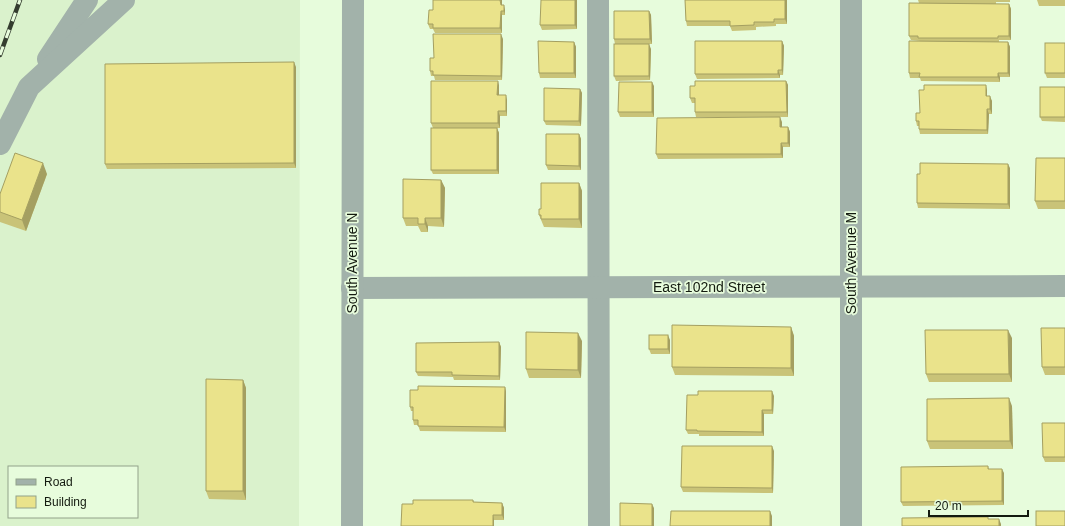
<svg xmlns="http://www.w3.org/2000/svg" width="1065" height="526" viewBox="0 0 1065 526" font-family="Arial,sans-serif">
<rect width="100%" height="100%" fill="#e7fcdc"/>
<path fill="#daf2cc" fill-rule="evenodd" d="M 0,0 L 300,0 L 299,526 L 0,526 ZM 9,467 L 137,467 L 137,517 L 9,517 Z"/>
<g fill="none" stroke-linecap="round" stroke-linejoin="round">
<g stroke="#a2b2aa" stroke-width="22">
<path d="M 598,0 L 599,526"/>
<path d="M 48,59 L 87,0"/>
<path d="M 0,144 L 29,87 L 124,0"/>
<path d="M 352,288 L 1065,286"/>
<path d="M 352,526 L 353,0"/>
<path d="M 851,526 L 851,0"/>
</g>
<g stroke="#343d2f" stroke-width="4.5">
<path id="rail" d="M 0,55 L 20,0"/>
</g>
<use href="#rail" stroke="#e7fcdc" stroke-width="3" stroke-dasharray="9" stroke-linecap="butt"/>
</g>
<g fill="#c9c378">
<path d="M 433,0 L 502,0 L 502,5 L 505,10 L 505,15 L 502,15 L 502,33 L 435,33 L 433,29 L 430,29 L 428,24 L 433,10 Z"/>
<path d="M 577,0 L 577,29 L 542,30 L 540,25 Z"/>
<path d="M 685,0 L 787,0 L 787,24 L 776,24 L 776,26 L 756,27 L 756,30 L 732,31 L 730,26 L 687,26 L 686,21 Z"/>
<path d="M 918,0 L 1010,0 L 1010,2 L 996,2 L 996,4 L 1009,4 L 1011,9 L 1011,40 L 999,40 L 999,42 L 1008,42 L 1010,47 L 1010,77 L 1000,77 L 1000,82 L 921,81 L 920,78 L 910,78 L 909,73 L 920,41 L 911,40 L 909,36 L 919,3 Z"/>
<path d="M 1037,0 L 1065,0 L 1065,6 L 1039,6 Z"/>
<path d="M 649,11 L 651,15 L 652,44 L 626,44 L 651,49 L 650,80 L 616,81 L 614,76 L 615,44 L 614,39 Z"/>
<path d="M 503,39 L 502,80 L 435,80 L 434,76 L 431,76 L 430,71 L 434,58 Z"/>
<path d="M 782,41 L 784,46 L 783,75 L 780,75 L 780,78 L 697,79 L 695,74 Z"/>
<path d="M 574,42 L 576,47 L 576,78 L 540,78 L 539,73 Z"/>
<path d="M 1065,43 L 1065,78 L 1047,78 L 1045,73 Z"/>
<path d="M 296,67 L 296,168 L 107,169 L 105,164 Z"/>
<path d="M 786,81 L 788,85 L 788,117 L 696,117 L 695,112 L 695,103 L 692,103 L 690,98 L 695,86 Z"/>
<path d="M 499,85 L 499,95 L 507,100 L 507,116 L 500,116 L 500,128 L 453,128 L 497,128 L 499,133 L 499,174 L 433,174 L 431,170 L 433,128 L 431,123 Z"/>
<path d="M 654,86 L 654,117 L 620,117 L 618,112 Z"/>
<path d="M 1065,87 L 1065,122 L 1042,121 L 1040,117 Z"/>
<path d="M 580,89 L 582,93 L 581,126 L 546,125 L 544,121 Z"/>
<path d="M 987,90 L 987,96 L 992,101 L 992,114 L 989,114 L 988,134 L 920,134 L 919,129 L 919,126 L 917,126 L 916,121 L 920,113 Z"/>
<path d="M 782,122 L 782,127 L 788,127 L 790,132 L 790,147 L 783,147 L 783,158 L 658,159 L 656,154 Z"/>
<path d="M 579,134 L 581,139 L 581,170 L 548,170 L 546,165 Z"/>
<path d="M 1065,158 L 1065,209 L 1038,209 L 1035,201 Z"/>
<path d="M 1010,168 L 1010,209 L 918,208 L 917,203 Z"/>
<path d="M 47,174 L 26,231 L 0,222 L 0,194 Z"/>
<path d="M 441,180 L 445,188 L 444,227 L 428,226 L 428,232 L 421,232 L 418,226 L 406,226 L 403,218 Z"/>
<path d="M 579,183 L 582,191 L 582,228 L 544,227 L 539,215 L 541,209 Z"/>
<path d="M 791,327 L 794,336 L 794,376 L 675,375 L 672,367 Z"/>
<path d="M 1065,328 L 1065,375 L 1045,375 L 1042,367 Z"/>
<path d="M 1012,338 L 1012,382 L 929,382 L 926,374 Z"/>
<path d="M 670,340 L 670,354 L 651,354 L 649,349 Z"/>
<path d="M 582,341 L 581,378 L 529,378 L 526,369 Z"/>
<path d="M 499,342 L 501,347 L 500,380 L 454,380 L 453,377 L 418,376 L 416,372 Z"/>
<path d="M 243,380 L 246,388 L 246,500 L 209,499 L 206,491 Z"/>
<path d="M 505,387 L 506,392 L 506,432 L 420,431 L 418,425 L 414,425 L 413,420 L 413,411 L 411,411 L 410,407 Z"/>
<path d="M 774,396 L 773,414 L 764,414 L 764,436 L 699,436 L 699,434 L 688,434 L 686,430 Z"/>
<path d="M 1012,406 L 1013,449 L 930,449 L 927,441 Z"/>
<path d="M 1065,423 L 1065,462 L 1045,462 L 1043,457 Z"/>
<path d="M 774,451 L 773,493 L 683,492 L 681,487 Z"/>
<path d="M 988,466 L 989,469 L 1004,473 L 1004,505 L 903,506 L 901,502 Z"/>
<path d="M 473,500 L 474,502 L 502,503 L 504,508 L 504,520 L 494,520 L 494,526 L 413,504 Z"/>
</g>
<g fill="#a49f61">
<path d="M 500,0 L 502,0 L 502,10 Z"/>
<path d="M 575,0 L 577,0 L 577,29 L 575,25 Z"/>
<path d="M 785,0 L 787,0 L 787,24 L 785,19 Z"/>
<path d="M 1009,4 L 1011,9 L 1011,40 L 1009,36 Z"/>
<path d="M 504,5 L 505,10 L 505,15 L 504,11 Z"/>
<path d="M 501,11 L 502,15 L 502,33 L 500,28 Z"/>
<path d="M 649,11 L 651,15 L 652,44 L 650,39 Z"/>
<path d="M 501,34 L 503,39 L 502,80 L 501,76 Z"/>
<path d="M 782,41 L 784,46 L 783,75 L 782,70 Z"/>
<path d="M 574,42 L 576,47 L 576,78 L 574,73 Z"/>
<path d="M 1008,42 L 1010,47 L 1010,77 L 1008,73 Z"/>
<path d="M 649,44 L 651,49 L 650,80 L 649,76 Z"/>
<path d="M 294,62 L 296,67 L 296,168 L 294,163 Z"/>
<path d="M 778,70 L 780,75 L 780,78 L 778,74 Z"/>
<path d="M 998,73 L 1000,77 L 1000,82 L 998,77 Z"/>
<path d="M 498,81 L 499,85 L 499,100 L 497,95 Z"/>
<path d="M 786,81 L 788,85 L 788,117 L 787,112 Z"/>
<path d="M 652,82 L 654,86 L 654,117 L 652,112 Z"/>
<path d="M 986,85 L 987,90 L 987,101 L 986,96 Z"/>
<path d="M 580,89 L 582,93 L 581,126 L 579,121 Z"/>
<path d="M 506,95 L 507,100 L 507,116 L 506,111 Z"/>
<path d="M 990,96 L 992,101 L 992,114 L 990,109 Z"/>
<path d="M 987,109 L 989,114 L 988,134 L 987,130 Z"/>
<path d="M 498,111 L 500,116 L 500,128 L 498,123 Z"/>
<path d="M 780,117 L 782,122 L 782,132 L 780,127 Z"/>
<path d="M 788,127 L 790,132 L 790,147 L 788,143 Z"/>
<path d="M 497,128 L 499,133 L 499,174 L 497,170 Z"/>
<path d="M 579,134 L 581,139 L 581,170 L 579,166 Z"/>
<path d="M 781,143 L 783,147 L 783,158 L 781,154 Z"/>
<path d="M 43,163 L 47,174 L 26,231 L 22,220 Z"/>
<path d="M 1008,164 L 1010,168 L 1010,209 L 1008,204 Z"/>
<path d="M 441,180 L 445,188 L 444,227 L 441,218 Z"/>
<path d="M 579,183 L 582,191 L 582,228 L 579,219 Z"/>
<path d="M 425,218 L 428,226 L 428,232 L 425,224 Z"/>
<path d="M 791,327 L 794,336 L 794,376 L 791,368 Z"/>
<path d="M 1008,330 L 1012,338 L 1012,382 L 1009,374 Z"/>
<path d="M 578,333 L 582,341 L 581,378 L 578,370 Z"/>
<path d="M 668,335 L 670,340 L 670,354 L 668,349 Z"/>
<path d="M 499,342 L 501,347 L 500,380 L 499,376 Z"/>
<path d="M 243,380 L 246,388 L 246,500 L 243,491 Z"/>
<path d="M 505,387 L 506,392 L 506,432 L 504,427 Z"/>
<path d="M 772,391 L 774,396 L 773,414 L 772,410 Z"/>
<path d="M 1009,398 L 1012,406 L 1013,449 L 1010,441 Z"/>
<path d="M 762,410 L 764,414 L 764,436 L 762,432 Z"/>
<path d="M 772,446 L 774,451 L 773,493 L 772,488 Z"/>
<path d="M 1002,469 L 1004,473 L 1004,505 L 1002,501 Z"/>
<path d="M 502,503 L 504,508 L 504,520 L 502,515 Z"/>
<path d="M 652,504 L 654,508 L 654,526 L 652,526 Z"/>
<path d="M 770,511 L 772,516 L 772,526 L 770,526 Z"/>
<path d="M 493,515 L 494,520 L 494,526 L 493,526 Z"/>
<path d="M 999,519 L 1001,524 L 1001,526 L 999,526 Z"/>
</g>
<g fill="#eae38b" stroke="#a49f61">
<path d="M 433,0 L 500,0 L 501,5 L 504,5 L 504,11 L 501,11 L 500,28 L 433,28 L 433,24 L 428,24 L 429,10 L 433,10 Z"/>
<path d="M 541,0 L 575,0 L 575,25 L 540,25 Z"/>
<path d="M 685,0 L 785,0 L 785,19 L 774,19 L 774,22 L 754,22 L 754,25 L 730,26 L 730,21 L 686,21 Z"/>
<path d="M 909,3 L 1009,4 L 1009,36 L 998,36 L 998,38 L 918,38 L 918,36 L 909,36 Z"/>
<path d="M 614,11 L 649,11 L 650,39 L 614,39 Z"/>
<path d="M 433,34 L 501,34 L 501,76 L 433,75 L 433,71 L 430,71 L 430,58 L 434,58 Z"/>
<path d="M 538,41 L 574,42 L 574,73 L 539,73 Z"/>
<path d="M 695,41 L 782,41 L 782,70 L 778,70 L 778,74 L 695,74 Z"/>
<path d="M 909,41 L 1008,42 L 1008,73 L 998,73 L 998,77 L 919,77 L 920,73 L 909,73 Z"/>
<rect x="1045" y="43" width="20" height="30"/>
<rect x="614" y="44" width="35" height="32"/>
<path d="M 294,62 L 294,163 L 105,164 L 105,64 Z"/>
<path d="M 431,81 L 498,81 L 497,95 L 506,95 L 506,111 L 498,111 L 498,123 L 431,123 Z"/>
<path d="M 695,81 L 786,81 L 787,112 L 695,112 L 695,98 L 690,98 L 690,86 L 695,86 Z"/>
<path d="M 619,82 L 652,82 L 652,112 L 618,112 Z"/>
<path d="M 924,85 L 986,85 L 986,96 L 990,96 L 990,109 L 987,109 L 987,130 L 919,129 L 919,121 L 916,121 L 916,113 L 920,113 L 919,90 L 924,90 Z"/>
<rect x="1040" y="87" width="25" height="30"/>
<path d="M 544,88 L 580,89 L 579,121 L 544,121 Z"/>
<path d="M 780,117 L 780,127 L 788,127 L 788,143 L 781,143 L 781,154 L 656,154 L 657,118 Z"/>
<rect x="431" y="128" width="66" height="42"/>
<path d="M 546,134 L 579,134 L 579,166 L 546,165 Z"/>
<path d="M 15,153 L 43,163 L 22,220 L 0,212 L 0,194 Z"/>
<path d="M 1036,158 L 1065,158 L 1065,201 L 1035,201 Z"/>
<path d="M 920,163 L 1008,164 L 1008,204 L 917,203 L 917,174 L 920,174 Z"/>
<path d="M 403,179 L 441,180 L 441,218 L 425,218 L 425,224 L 418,224 L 418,218 L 403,218 Z"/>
<path d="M 541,183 L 579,183 L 579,219 L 541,219 L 541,215 L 539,215 L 539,209 L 541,209 Z"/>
<path d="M 672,325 L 791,327 L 791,368 L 672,367 Z"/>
<path d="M 1041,328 L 1065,328 L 1065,367 L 1042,367 Z"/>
<path d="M 925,330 L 1008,330 L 1009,374 L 926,374 Z"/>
<path d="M 526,332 L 578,333 L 578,370 L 526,369 Z"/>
<rect x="649" y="335" width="19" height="14"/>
<path d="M 499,342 L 499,376 L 452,375 L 452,372 L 416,372 L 416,343 Z"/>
<path d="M 206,379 L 243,380 L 243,491 L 206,491 Z"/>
<path d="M 418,386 L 505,387 L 504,427 L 418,426 L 418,420 L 413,420 L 413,407 L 410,407 L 410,390 L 418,390 Z"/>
<path d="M 698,391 L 772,391 L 772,410 L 762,410 L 762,432 L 697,431 L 697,430 L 686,430 L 687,395 L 698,395 Z"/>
<path d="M 1009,398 L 1010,441 L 927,441 L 927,399 Z"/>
<path d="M 1042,423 L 1065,423 L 1065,457 L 1043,457 Z"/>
<path d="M 682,446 L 772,446 L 772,488 L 681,487 Z"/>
<path d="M 988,466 L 988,469 L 1002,469 L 1002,501 L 901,502 L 901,467 Z"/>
<path d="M 413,500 L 473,500 L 473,502 L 502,503 L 502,515 L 493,515 L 493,526 L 401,526 L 402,504 L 413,504 Z"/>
<path d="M 620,503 L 652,504 L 652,526 L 620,526 Z"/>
<path d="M 671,511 L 770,511 L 770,526 L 670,526 Z"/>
<rect x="1036" y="511" width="29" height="15"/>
<path d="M 988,517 L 988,519 L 999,519 L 999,526 L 902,526 L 902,518 Z"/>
</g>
<g text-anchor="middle" stroke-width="3.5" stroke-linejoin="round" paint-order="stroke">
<g font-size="14" fill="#131a0f" stroke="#e7fcdc">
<text transform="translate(352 263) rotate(-90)" y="5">South Avenue N</text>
<text transform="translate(851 263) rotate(-90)" y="5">South Avenue M</text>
<text x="709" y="292">East 102nd Street</text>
</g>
</g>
<rect x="8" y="466" width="130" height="52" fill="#e7fcdc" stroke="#92a28a"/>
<rect x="16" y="479" width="20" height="6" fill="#a2b2aa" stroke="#92a28a"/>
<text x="44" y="486" font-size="12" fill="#131a0f">Road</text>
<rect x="16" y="496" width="20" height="12" fill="#eae38b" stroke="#92a28a"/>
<text x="44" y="506" font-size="12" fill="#131a0f">Building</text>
<path d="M929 510v6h99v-6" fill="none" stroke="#131a0f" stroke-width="2"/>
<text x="935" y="510" font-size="12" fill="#131a0f" stroke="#e7fcdc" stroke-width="3" paint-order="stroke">20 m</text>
</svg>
